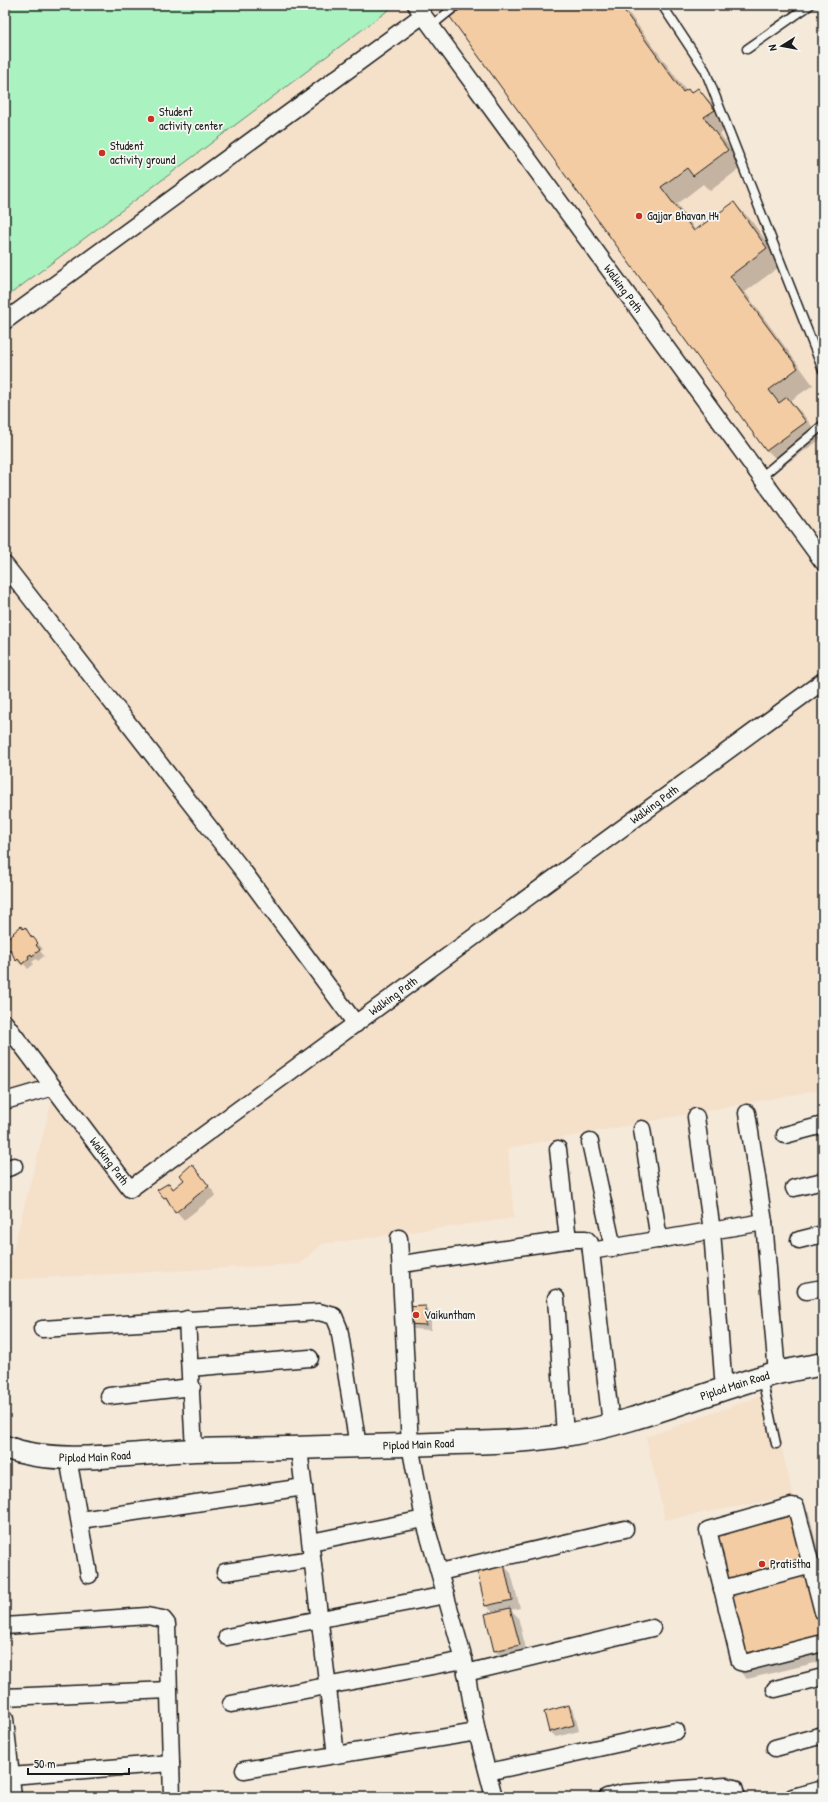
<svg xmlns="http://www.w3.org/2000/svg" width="828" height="1802" viewBox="0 0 828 1802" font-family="'Patrick Hand',sans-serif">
<rect width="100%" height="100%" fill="#f5e9da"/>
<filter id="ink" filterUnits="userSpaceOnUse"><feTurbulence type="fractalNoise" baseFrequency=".025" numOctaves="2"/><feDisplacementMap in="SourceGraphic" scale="8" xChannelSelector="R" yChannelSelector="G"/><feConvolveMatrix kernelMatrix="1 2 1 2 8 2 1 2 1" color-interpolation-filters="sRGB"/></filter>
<g filter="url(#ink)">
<g fill="#f5e0ca">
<path d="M 5,5 L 658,5 L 673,32 L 707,65 L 744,185 L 790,281 L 823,364 L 823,1089 L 508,1148 L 514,1218 L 322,1244 L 300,1264 L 5,1280 L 53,1096 L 5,1109 Z"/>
<path d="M 769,1393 L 793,1496 L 665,1520 L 646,1437 Z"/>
</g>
<path fill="#aaf2bf" stroke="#63876e" d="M 5,5 L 389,5 L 391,8 L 5,298 Z"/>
<g fill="#0003">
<path d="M 468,5 L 623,5 L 686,91 L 692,94 L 698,89 L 714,105 L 730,126 L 720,134 L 743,166 L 710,191 L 703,184 L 677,204 L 696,231 L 734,203 L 750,219 L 783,264 L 745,292 L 813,385 L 790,401 L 803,414 L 821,439 L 783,466 L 767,450 L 451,17 Z"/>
<path d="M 5,908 L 8,911 L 5,914 Z"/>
<path d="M 25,929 L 43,949 L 40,951 L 44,956 L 38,961 L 36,959 L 32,962 L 34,964 L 28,969 L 24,964 L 22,966 L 13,956 L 15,955 L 5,946 Z"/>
<path d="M 192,1165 L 216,1195 L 184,1220 L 159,1191 L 169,1185 L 174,1189 L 185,1180 Z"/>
<path d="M 425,1307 L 431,1313 L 431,1330 L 412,1329 L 407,1323 Z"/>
<path d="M 798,1502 L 809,1513 L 823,1571 L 823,1661 L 747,1679 L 736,1668 Z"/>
<path d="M 503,1565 L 511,1573 L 520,1608 L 511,1610 L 518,1617 L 527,1653 L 503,1659 L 495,1651 L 494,1613 L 486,1606 L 478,1571 Z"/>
<path d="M 569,1706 L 574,1711 L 579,1731 L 556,1737 L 550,1732 L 545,1712 Z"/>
</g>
<g fill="#f4cca3" stroke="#1c1c1c">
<path d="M 466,5 L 620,5 L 683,92 L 688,89 L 691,93 L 698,88 L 715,110 L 704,117 L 728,150 L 693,176 L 687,168 L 661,187 L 694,231 L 734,202 L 767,248 L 730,276 L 798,368 L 769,390 L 779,403 L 787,397 L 806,422 L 766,451 L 450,17 Z"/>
<path d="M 21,926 L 23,929 L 25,927 L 32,938 L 33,937 L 38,943 L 36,945 L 40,950 L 32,956 L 31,954 L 28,956 L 29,958 L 22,964 L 18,959 L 16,961 L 10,949 L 8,951 L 5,948 L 5,939 L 14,934 L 13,933 Z"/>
<path d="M 192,1164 L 209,1186 L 175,1213 L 166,1197 L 164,1198 L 157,1190 L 169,1183 L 173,1189 L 184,1180 L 180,1175 Z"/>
<path d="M 426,1306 L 426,1325 L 406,1324 L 404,1307 Z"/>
<path d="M 799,1501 L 823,1604 L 823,1648 L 735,1668 L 701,1524 Z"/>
<path d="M 504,1564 L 512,1600 L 485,1606 L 477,1570 Z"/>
<path d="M 510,1608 L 520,1645 L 494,1651 L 485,1614 Z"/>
<path d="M 569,1705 L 574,1725 L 549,1732 L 544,1712 Z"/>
</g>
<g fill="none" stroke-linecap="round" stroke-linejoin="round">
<g stroke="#1c1c1c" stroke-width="11">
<g id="lane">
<path d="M 662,5 L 705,70 L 823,370"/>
<path d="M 431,26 L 457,5"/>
<path d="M 747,49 L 810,5"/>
<path d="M 761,477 L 823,425"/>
<path d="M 762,1378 L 776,1444"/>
</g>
</g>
<g stroke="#1c1c1c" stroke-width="19">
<g id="street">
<path id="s1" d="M 423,15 L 823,562"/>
<path d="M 5,321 L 423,15 L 416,5"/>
<path d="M 5,565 L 244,872 L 356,1024"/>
<path id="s2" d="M 5,1023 L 130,1189 L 823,681"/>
<path d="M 5,1101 L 53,1087"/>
<path d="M 747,1113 L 764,1222 L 777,1373"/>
<path d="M 696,1117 L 712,1231 L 724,1390"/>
<path d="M 642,1129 L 659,1240"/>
<path d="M 785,1135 L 823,1125"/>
<path d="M 590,1142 L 613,1248"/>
<path d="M 558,1149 L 568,1240"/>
<path d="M 5,1169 L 14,1166"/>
<path d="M 794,1188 L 823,1181"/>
<path d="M 399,1238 L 410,1445 L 424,1519 L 464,1660 L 477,1732 L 494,1797"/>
<path d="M 799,1240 L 823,1234"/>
<path d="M 591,1251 L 764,1222"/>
<path d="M 402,1264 L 574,1239 L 586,1239 L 590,1243 L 611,1424"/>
<path d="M 806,1291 L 823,1288"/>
<path d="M 556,1298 L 565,1436"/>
<path d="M 187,1319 L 194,1450"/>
<path d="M 42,1329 L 319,1312 L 334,1316 L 339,1328 L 358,1446"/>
<path d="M 190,1368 L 310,1358"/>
<path d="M 109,1396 L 192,1387"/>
<path d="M 299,1449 L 336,1755"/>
<path d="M 68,1458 L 89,1575"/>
<path d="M 80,1520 L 304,1487"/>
<path d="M 311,1542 L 424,1519"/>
<path d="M 225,1572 L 312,1559"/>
<path d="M 440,1572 L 625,1529"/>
<path d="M 722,1589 L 812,1565"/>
<path d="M 823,1612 L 796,1507 L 792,1506 L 708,1530 L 740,1662 L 744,1663 L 823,1643"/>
<path d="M 5,1626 L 147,1616 L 163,1619 L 167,1624 L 172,1797"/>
<path d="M 227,1637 L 446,1595"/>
<path d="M 466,1673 L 652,1628"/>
<path d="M 775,1689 L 823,1677"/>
<path d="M 5,1697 L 169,1690"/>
<path d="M 231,1704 L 464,1660"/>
<path d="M 5,1719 L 13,1797"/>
<path d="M 775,1748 L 823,1735"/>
<path d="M 244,1770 L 477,1732"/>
<path d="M 488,1772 L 676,1731"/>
<path d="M 11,1776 L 171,1763"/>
<path d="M 607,1797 L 623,1793 L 726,1786 L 734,1788 L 737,1797"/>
<path d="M 793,1797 L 823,1789"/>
</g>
</g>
<g stroke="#1c1c1c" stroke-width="25">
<g id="secondary">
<path id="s3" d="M 5,1447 C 59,1468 137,1452 195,1450 C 274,1448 354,1447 433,1444 C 477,1442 523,1443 566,1435 C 633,1423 697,1396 762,1377 C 782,1371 803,1368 823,1364"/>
</g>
</g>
<use href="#lane" stroke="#f6f6f2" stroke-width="8"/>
<use href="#street" stroke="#f6f6f2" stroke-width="16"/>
<use href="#secondary" stroke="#f6f6f2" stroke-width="22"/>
</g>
</g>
<g fill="#c8321e" stroke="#f6f6f2" stroke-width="1.5">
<circle cx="151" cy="119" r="4"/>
<circle cx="102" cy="153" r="4"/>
<circle cx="639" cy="216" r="4"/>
<circle cx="416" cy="1315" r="4"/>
<circle cx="762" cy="1564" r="4"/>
</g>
<g text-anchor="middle" stroke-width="3.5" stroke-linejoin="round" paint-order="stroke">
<g font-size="12" fill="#1c1c1c" stroke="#f6f6f2" text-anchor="start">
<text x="159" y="116">Student<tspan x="159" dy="14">activity center</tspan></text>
<text x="110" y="150">Student<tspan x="110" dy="14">activity ground</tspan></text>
<text x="647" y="220">Gajjar Bhavan H4</text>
<text x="424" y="1319">Vaikuntham</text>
<text x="770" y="1568">Pratistha</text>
</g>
<g font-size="12" fill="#1c1c1c" stroke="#f6f6f2">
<text dy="4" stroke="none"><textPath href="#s1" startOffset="339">Walking Path</textPath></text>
<text dy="4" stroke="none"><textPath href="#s2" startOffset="858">Walking Path</textPath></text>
<text dy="4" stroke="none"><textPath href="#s2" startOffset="534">Walking Path</textPath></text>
<text dy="4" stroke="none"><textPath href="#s2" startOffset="173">Walking Path</textPath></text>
<text dy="4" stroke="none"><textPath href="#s3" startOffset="739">Piplod Main Road</textPath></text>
<text dy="4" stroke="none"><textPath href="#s3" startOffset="415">Piplod Main Road</textPath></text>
<text dy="4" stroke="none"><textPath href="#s3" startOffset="91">Piplod Main Road</textPath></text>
</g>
</g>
<rect width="828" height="1802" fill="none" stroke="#f6f6f2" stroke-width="20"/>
<rect x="10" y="10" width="808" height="1782" fill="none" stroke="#1c1c1c" stroke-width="1.5" filter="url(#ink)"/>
<g transform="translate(782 46) rotate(259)" stroke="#f6f6f2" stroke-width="3" paint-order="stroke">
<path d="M0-3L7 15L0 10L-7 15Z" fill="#1c1c1c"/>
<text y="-6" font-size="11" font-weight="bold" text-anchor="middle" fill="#1c1c1c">N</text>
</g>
<path d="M28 1768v6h101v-6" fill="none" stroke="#1c1c1c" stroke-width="2"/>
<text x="34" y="1768" font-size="12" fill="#1c1c1c" stroke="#f6f6f2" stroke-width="3" paint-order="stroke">50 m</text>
</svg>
